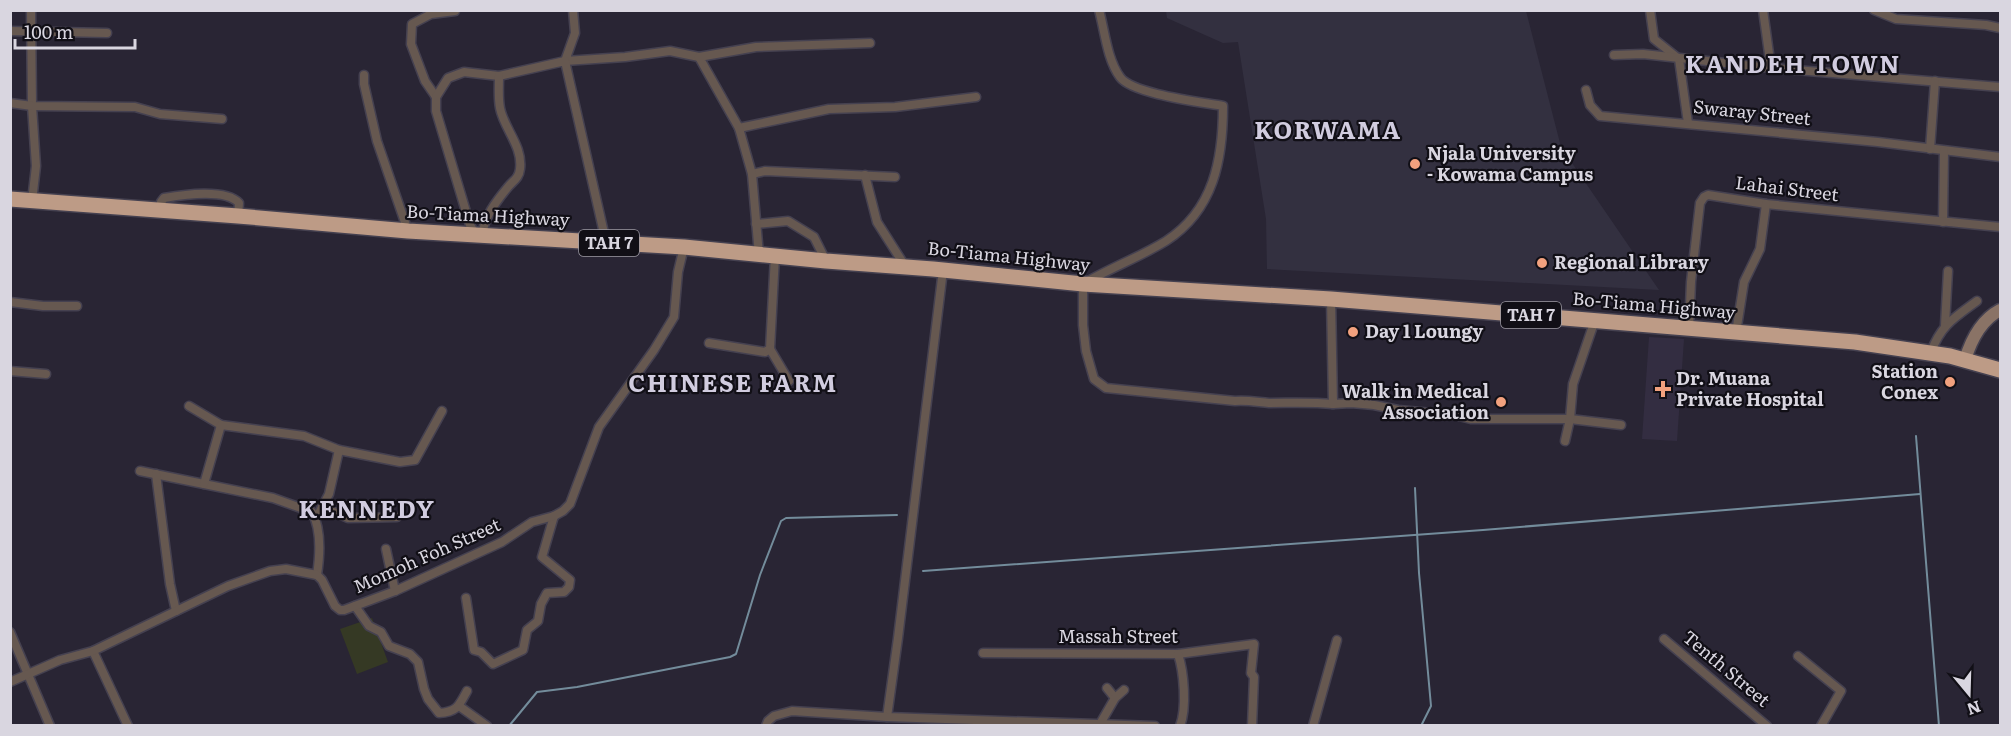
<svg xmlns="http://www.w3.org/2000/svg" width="2011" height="736" viewBox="0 0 2011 736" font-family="Literata,serif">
<rect width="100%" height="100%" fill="#292534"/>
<path fill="#332d41" d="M 1649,337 L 1684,339 L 1677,441 L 1642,439 Z"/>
<path fill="#333040" d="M 1166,11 L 1526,11 L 1561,147 L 1659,290 L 1267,269 L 1266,219 L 1238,42 L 1223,43 L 1196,31 L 1167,18 Z"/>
<path fill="#353924" d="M 372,618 L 388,662 L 357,674 L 340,629 Z"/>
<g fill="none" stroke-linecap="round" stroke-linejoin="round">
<g stroke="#738c9b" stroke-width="2">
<path d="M 1916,436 L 1939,726"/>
<path d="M 1415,488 L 1419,573 L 1431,706 L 1421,726"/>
<path d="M 923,571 L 1483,530 L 1920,494"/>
<path d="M 509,726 L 537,692 L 577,687 L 730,657 L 736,654 L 760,575 L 781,521 L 786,518 L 897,515"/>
</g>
<g stroke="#454150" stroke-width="11">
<g id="street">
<path d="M 31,10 L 32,106 L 36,166 L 32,201"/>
<path d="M 573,10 L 575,33 L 565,61 L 625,57 L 670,51 L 699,57"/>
<path d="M 1099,10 C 1105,32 1107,59 1120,77 C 1132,94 1201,102 1223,106 C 1223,159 1214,210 1166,241 C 1140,257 1110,268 1083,284 L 1083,325 L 1086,351 L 1094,379 L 1106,388 L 1235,401 C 1247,400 1257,402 1269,403 C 1291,403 1311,402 1333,404"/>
<path d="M 1650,10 L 1654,39 L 1679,59 L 1688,123"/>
<path d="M 1763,10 L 1771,68"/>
<path d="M 1874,10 L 1896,19 L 1986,25 L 2000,28"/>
<path d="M 10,31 L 107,33"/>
<path d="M 1614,55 L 1643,54 L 1771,68 L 2000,87"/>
<path d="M 364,75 L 364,84 L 377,141 L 408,231"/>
<path d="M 1586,90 L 1590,105 L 1600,116 L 1878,142 L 2000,157"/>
<path d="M 436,97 L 425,81 L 411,44 L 412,24 L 431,14 L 455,11"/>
<path d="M 10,103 L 32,106 L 135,107 L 160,114 L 222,119"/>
<path d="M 739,128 L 829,109 L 895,107 L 976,97"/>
<path d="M 1930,149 L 1935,81"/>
<path d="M 752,174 L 765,171 L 895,177"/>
<path d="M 865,175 L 877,222 L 905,266"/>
<path d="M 160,211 L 161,202 L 164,198 C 182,195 225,188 239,203 L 238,216"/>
<path d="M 1943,222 L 1944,151"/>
<path d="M 756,224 L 788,221 L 814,237 L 826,261"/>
<path d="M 476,235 L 470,225 L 436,111 L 436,97 L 448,78 L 464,72 L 499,76 L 565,61 L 606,242"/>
<path d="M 483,235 C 482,219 498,199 508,187 C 514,180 519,178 520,169 C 523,146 504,129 500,108 C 498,98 499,86 499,76"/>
<path d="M 759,255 L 752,174 L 739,128 L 699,57 L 756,47 L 870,43"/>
<path d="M 1331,299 L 1333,404 L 1351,403 L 1374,405 L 1398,410 L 1455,415 L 1471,419 L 1570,419 L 1621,425"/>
<path d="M 10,302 L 43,306 L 77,306"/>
<path d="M 1945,325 L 1948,271"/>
<path d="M 1689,329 L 1691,282 L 1700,203 L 1704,197 L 1708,195 L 1766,204 L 2000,227"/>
<path d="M 1736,333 L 1744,282 L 1760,249 L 1766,204"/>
<path d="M 709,343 L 765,352 L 770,349 L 775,256"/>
<path d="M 770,349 L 789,381"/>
<path d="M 1931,352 C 1941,325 1954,318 1977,301"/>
<path d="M 10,371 L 46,374"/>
<path d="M 189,406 L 221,425"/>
<path d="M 1565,441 L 1570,419 L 1573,384 L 1595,320"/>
<path d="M 140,471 L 273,498 L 312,512 C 322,530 320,555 317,575"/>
<path d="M 156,474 L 170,584 L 176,611"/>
<path d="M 204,484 L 221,425 L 304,436 L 339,450 L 400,462 L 415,460 L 442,411"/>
<path d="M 322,507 L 348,518 L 397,517"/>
<path d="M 320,511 L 329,494 L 339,450"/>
<path d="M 386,549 L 395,591"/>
<path d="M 466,598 L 474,650 L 481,652 L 493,664 L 523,650 L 527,630 L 538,621 L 541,604 L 547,593 L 564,592 L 569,587 L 570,580 L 542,557 L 554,516"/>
<path d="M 355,606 L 369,626 L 381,632 L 389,646 L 410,654 L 418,662 L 424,689 L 428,699 L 439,713 C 457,712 459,706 467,691"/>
<path d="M 10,632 L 50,726"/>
<path d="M 1664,639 L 1767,726"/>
<path d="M 93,651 L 128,726"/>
<path d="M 983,653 L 1178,654 L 1254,644 L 1251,673 L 1254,677 L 1252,726"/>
<path d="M 1178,654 C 1184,672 1187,708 1180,726"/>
<path d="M 1798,656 L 1841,691 L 1821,726"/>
<path d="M 10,682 L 60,660 L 93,651 L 228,586 L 270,571 L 286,569 L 317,575 L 322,580 L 335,606 L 340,610 L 344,610 L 395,591 L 502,542 L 532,522 L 554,516 L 563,511 L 570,504 L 599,427 L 654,350 L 674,317 L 678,272 L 684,247"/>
<path d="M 1107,688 L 1115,698"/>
<path d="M 459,706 L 487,726"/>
<path d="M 887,717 L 898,638 L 943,270"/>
<path d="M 1100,724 L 1115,698 L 1124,690"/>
<path d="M 766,726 L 768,721 L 774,716 L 792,711 L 887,717 L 1155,726"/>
<path d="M 1313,726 L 1337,640"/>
</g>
</g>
<g stroke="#454150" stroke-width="15">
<path id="secondary" d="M 1965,360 C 1971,340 1981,320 2000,310"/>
</g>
<g stroke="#454150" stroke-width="18">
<path id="highway" d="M 10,199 L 238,216 L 408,231 L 684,247 L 826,261 L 933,269 L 1083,284 L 1331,299 L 1855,342 L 1950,356 L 2000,370"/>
</g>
<use href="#street" stroke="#665850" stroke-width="8"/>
<use href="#secondary" stroke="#8a7366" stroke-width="12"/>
<use href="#highway" stroke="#bd9b86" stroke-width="15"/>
</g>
<g fill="#f2a17e" stroke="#110f16" stroke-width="2">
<circle cx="1415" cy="164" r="6"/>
<circle cx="1542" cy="263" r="6"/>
<circle cx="1353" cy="332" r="6"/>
<circle cx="1950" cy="382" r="6"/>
<path d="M1660 380h6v6h6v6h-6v6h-6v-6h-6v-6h6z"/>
<circle cx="1501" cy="402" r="6"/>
</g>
<g text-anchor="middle" stroke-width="4.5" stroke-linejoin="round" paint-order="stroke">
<g fill="#110f16" stroke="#9d9aa3" stroke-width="1.5">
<rect x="579" y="230" width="60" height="26" rx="4.5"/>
<rect x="1501" y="302" width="60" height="26" rx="4.5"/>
</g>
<g font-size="16" font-weight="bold" fill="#d9d6e0">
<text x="609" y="249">TAH 7</text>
<text x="1531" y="321">TAH 7</text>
</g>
<g font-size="18" fill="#d9d6e0" stroke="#110f16">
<text transform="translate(1752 113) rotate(6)" y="6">Swaray Street</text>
<text transform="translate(1787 189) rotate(7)" y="6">Lahai Street</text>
<text transform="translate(488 216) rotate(3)" y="6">Bo-Tiama Highway</text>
<text transform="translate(1009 257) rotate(6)" y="6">Bo-Tiama Highway</text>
<text transform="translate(1654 306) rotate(5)" y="6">Bo-Tiama Highway</text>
<text transform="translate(427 556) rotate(-24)" y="6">Momoh Foh Street</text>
<text x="1118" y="643">Massah Street</text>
<text transform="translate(1726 669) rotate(40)" y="6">Tenth Street</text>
</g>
<g font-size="18" font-weight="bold" fill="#d9d6e0" stroke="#110f16" text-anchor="start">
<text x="1427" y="160">Njala University<tspan x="1427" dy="21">- Kowama Campus</tspan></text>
<text x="1554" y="269">Regional Library</text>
<text x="1365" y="338">Day 1 Loungy</text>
<text x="1938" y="378" text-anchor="end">Station<tspan x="1938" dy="21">Conex</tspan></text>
<text x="1676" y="385">Dr. Muana<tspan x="1676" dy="21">Private Hospital</tspan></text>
<text x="1489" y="398" text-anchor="end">Walk in Medical<tspan x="1489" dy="21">Association</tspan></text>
</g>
<g font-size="24" font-weight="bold" letter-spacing="1.5" fill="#d1ccdf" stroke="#110f16">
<text x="1793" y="73">KANDEH TOWN</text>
<text x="1328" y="139">KORWAMA</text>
<text x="733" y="392">CHINESE FARM</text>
<text x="367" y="518">KENNEDY</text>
</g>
</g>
<rect width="2011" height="736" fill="none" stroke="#d9d6e0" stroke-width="24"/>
<g transform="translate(1969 694) rotate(161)" stroke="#110f16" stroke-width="4.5" paint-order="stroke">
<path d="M0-4.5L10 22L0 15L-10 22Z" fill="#d9d6e0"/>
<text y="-9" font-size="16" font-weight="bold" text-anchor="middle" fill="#d9d6e0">N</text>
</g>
<path d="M15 39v9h120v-9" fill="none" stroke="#d9d6e0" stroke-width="3"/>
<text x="24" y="39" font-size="18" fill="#d9d6e0" stroke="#110f16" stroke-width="4.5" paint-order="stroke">100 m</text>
</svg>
